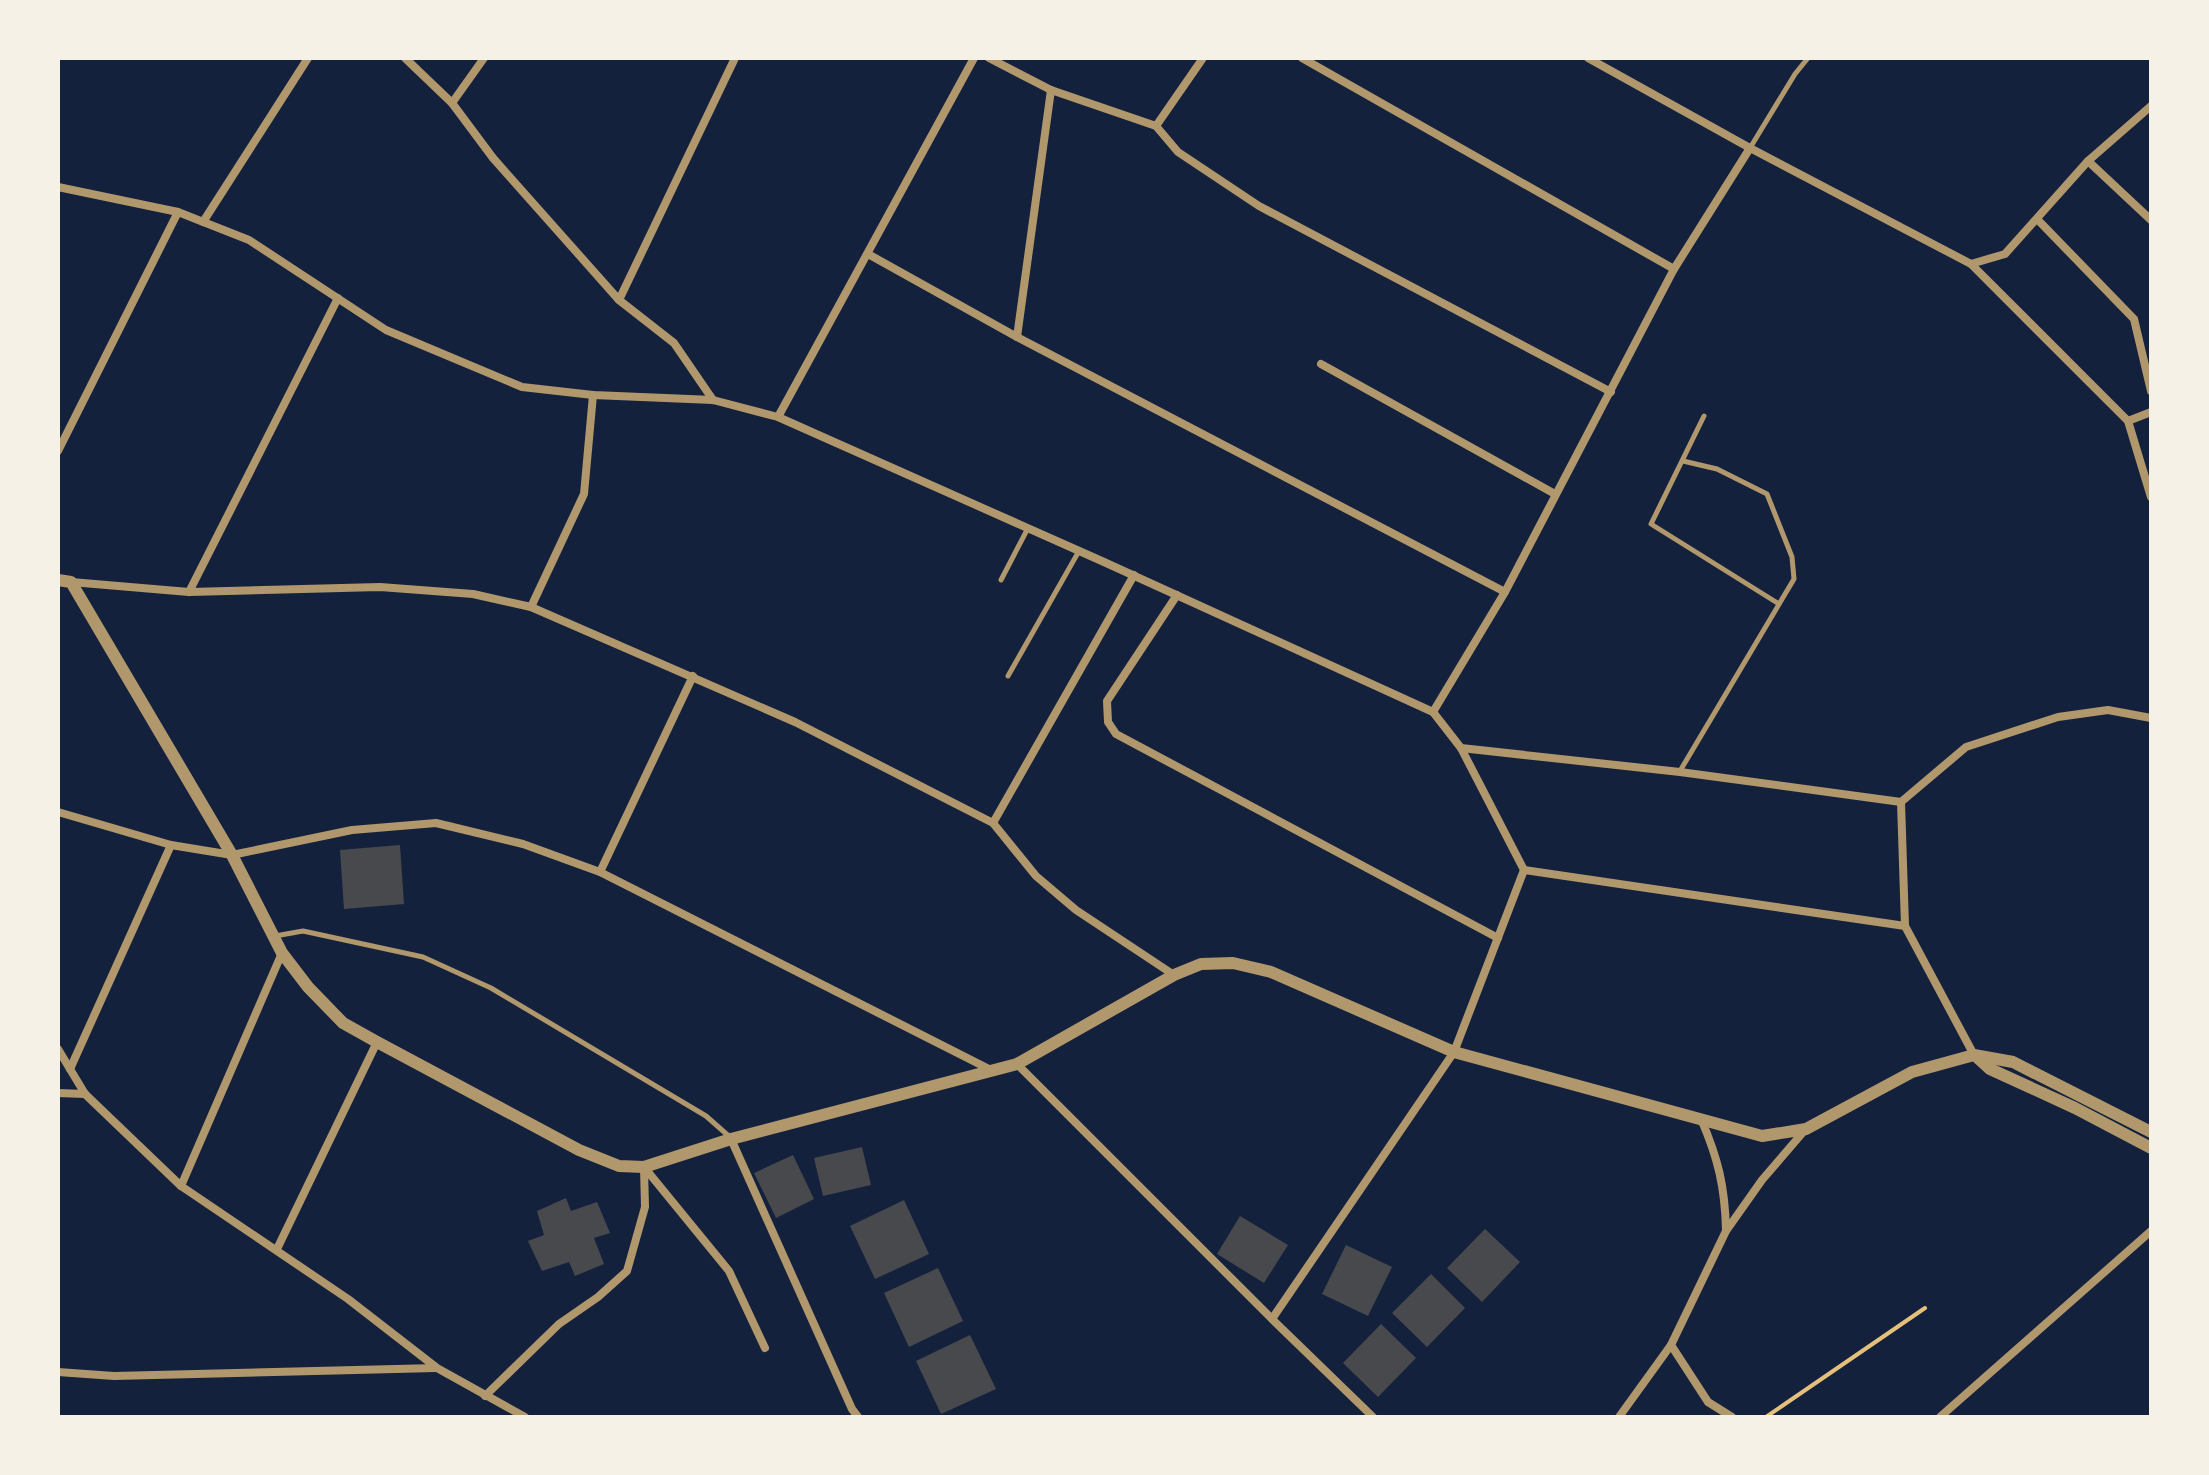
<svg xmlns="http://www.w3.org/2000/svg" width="2209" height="1475" viewBox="0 0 2209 1475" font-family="'Noto Sans',sans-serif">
<rect width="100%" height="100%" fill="#14213d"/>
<g fill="#48494c">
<path d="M 400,845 L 404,904 L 344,909 L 340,850 Z"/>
<path d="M 862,1147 L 871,1185 L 823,1196 L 814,1158 Z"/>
<path d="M 793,1155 L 814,1199 L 776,1218 L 754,1173 Z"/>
<path d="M 566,1198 L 571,1211 L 597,1202 L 610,1233 L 594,1238 L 604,1264 L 575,1276 L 569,1262 L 542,1271 L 528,1241 L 544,1235 L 537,1211 Z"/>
<path d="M 904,1200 L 929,1254 L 875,1279 L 850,1226 Z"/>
<path d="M 1240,1216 L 1288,1245 L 1264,1283 L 1217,1254 Z"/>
<path d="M 1485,1229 L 1520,1262 L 1482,1302 L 1447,1268 Z"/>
<path d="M 1346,1245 L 1392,1267 L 1368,1316 L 1322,1294 Z"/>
<path d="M 938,1268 L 963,1321 L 909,1347 L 884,1293 Z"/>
<path d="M 1431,1274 L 1465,1308 L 1427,1347 L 1392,1313 Z"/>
<path d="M 1381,1324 L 1416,1358 L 1378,1397 L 1343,1363 Z"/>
<path d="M 970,1335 L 996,1389 L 941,1414 L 916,1361 Z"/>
</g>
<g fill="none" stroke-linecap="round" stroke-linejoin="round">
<path stroke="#e5c07b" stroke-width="4" d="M 1766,1417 L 1925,1308"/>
<g stroke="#b1986c" stroke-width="5">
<path d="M 1750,148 L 1795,74 L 1808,58"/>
<path d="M 1704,416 L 1651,524 L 1779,604"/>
<path d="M 1001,580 L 1028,528"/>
<path d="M 1008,676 L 1079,551"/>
<path d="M 1680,771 L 1794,579 L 1792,557 L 1767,494 L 1717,469 L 1683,461"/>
<path d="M 275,936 L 303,931 L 423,957 L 491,988 L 706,1116 L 731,1138"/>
</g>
<g stroke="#b1986c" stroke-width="8">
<path d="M 405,58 L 452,103 L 493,158 L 619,300 L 674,343 L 713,400"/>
<path d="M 989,58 L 1051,90 L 1156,126 L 1178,152 L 1259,206 L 1611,392"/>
<path d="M 1302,58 L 1674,269"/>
<path d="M 1588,58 L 1750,148 L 1971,264 L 2005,254 L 2088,161 L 2151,106"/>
<path d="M 452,103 L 484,58"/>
<path d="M 1156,126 L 1203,58"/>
<path d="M 2088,161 L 2151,220"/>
<path d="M 58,187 L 178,212 L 249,240 L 386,330 L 522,387 L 593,395 L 713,400 L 778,417 L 1104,562 L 1433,712 L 1461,748 L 1524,870 L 1454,1052 L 1272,1319 L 1373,1417"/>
<path d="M 2037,219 L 2134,319 L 2151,391"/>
<path d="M 203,222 L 308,58"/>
<path d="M 868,254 L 1017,337 L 1505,592"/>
<path d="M 1971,264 L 2128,421 L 2151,497"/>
<path d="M 619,300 L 735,58"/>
<path d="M 1017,337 L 1051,90"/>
<path d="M 1321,364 L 1555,494"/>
<path d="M 778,417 L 974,58"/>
<path d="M 2128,421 L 2151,412"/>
<path d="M 58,451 L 178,212"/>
<path d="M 71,582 L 189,592 L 380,587 L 473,594 L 531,607 L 795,722 L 993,823 L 1036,876 L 1076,910 L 1174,975"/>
<path d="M 189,592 L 338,298"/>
<path d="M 1177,595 L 1107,701 L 1108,722 L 1116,734 L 1498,938"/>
<path d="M 531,607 L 584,494 L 593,395"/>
<path d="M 1433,712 L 1505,592 L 1674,269 L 1750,148"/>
<path d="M 1461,748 L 1680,772 L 1901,802"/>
<path d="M 1901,802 L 1966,747 L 2058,717 L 2108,710 L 2151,718"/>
<path d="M 1901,802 L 1905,926 L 1974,1055"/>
<path d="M 58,812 L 171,845 L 232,855 L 352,830 L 436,823 L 523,844 L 600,872 L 993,1071"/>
<path d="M 993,823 L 1134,575"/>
<path d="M 1524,870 L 1905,926"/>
<path d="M 600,872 L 693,676"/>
<path d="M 58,1049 L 85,1094 L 181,1186 L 348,1299 L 437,1368 L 525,1417"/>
<path d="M 1017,1064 L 1272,1319"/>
<path d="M 70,1069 L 171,845"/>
<path d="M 58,1093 L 85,1094"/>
<path d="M 1701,1119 C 1718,1158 1725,1187 1726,1230"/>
<path d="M 731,1139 L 852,1409 L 858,1417"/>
<path d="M 644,1167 L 729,1271 L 765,1348"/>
<path d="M 181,1186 L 282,953"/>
<path d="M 277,1249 L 377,1042"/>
<path d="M 1671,1345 L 1708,1402 L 1732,1417"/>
<path d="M 58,1372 L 114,1376 L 436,1368"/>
<path d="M 485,1396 L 559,1324 L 598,1297 L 627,1271 L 645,1207 L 644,1167"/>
<path d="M 1619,1417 L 1671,1345 L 1726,1231 L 1762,1180 L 1805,1130"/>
<path d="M 1940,1417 L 2151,1231"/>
</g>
<g stroke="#b1986c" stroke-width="12">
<path d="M 58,580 L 71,582 L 232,855 L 282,953 L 308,987 L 343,1023 L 377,1042 L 579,1150 L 619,1166 L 644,1167 L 731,1139 L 1017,1064 L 1174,975 L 1201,964 L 1233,963 L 1271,972 L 1454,1052 L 1762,1136 L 1806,1129 L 1912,1072 L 1974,1055 L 2013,1062 L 2151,1132"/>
<path d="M 1977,1057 L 1990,1069 L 2075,1108 L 2151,1148"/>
</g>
</g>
<rect width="2209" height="1475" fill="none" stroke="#f6f1e7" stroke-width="120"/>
</svg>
